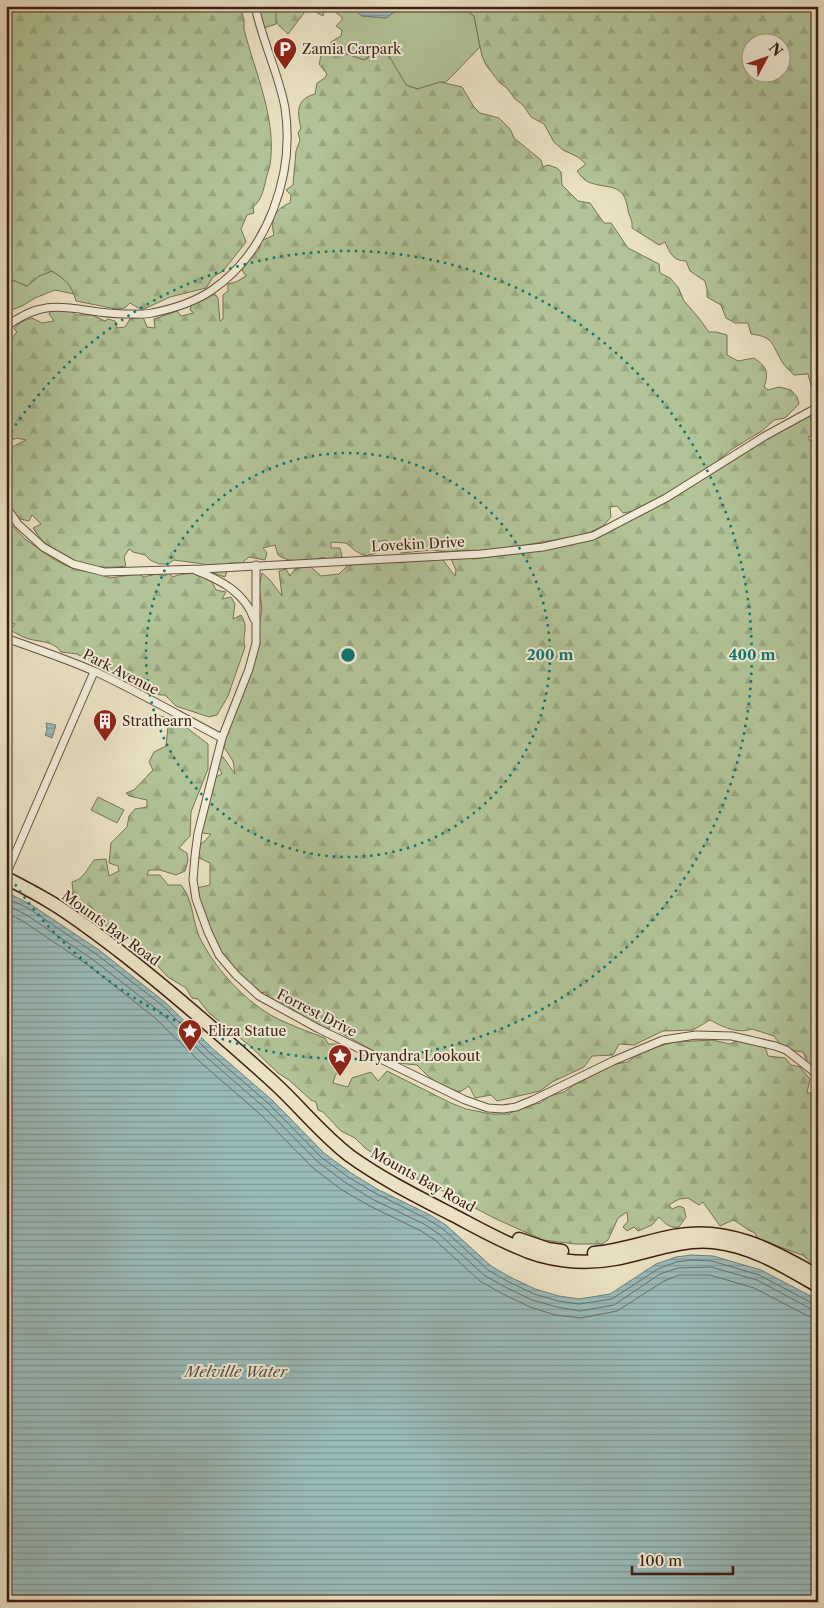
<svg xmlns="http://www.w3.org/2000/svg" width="824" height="1608" viewBox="0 0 824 1608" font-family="'Libre Caslon Text',serif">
<defs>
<pattern id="forest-firs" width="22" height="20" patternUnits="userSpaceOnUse" patternTransform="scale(1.25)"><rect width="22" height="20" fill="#b2c497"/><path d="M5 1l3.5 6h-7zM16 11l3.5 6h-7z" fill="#9aa881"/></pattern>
<pattern id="water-rules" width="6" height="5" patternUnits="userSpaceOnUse" patternTransform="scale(1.25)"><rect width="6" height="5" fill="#9abcbb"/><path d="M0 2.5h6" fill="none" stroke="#7f9897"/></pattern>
</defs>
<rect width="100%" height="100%" fill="#eae1c3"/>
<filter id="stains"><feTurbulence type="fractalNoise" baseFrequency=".004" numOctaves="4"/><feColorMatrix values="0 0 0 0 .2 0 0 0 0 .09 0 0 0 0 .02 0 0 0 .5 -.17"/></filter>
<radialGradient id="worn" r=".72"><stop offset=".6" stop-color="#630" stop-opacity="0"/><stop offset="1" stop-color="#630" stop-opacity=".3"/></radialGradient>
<g fill="#b2c497" stroke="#787254">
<path d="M 258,6 L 277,6 L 276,24 L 264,28 L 261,21 Z"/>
<path d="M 297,6 L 350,6 L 362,16 L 386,18 L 402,6 L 467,6 L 468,12 L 474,16 L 480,47 L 446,82 L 440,82 L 418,89 L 406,85 L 387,54 L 369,56 L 364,60 L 333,51 L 331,42 L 341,36 L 342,30 L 336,26 L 342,20 L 342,17 L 328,7 L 324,10 L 323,16 L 308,8 L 304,13 Z"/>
<path d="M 6,271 L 10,279 L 27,286 L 39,276 L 52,271 C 62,278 71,282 74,294 L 55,290 L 35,298 L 22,306 L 6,312 Z"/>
<path d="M 98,797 L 124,810 L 117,823 L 91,810 Z"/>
</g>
<g fill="url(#forest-firs)" stroke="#787254" fill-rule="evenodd">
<path d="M 6,6 L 240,6 L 244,20 L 244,29 C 255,73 277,119 270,165 C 269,170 267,174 266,179 C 264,189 261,201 253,207 L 254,213 L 247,215 L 241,229 L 246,242 L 223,271 L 213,277 L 206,288 L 170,297 L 142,310 L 130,303 L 125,308 L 116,309 L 76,301 C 71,284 67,281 52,271 L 39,276 L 27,286 L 10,279 L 6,271 Z"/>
<path d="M 277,6 L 297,6 L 304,13 L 288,34 C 275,22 275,24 277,6 Z"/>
<path d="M 467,6 L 818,6 L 818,395 L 811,385 L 808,374 L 794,375 C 790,371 784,366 781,360 C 771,342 773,337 751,334 L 748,323 L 735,323 L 726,318 L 721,305 L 707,297 L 707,289 L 705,281 L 690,271 L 686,261 C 673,261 670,253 665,242 L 659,245 L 632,228 C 633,220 629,217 628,210 C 624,181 608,190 588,182 C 584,180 580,175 577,171 L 586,164 L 578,157 L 563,150 L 554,142 L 544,124 L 531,117 L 523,105 L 515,99 L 507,88 L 500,83 L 486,65 L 482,56 L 474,16 L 468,12 ZM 782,42 L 782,72 L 752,72 L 752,42 Z"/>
<path d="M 326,51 L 341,52 L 364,60 L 379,53 L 388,54 L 406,85 L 417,89 L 440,82 L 462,87 L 474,107 L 480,113 L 499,118 L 510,129 L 514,138 L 541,160 L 543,167 L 548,165 L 557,168 L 561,172 L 562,185 L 578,201 L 590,203 L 604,223 L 611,223 L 628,248 L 659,264 L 660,273 L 670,278 L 678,287 L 684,301 L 698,317 L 709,332 L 716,332 L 727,335 L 727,355 L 738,361 L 754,358 C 767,367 769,372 764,387 L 768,390 L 779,387 L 791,390 L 797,397 L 799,404 L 785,418 L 774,420 L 762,431 L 732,449 L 710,467 L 675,490 L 639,510 L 623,513 L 617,506 L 610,507 L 611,517 L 603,526 L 584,535 L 490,551 L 464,550 L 447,552 L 430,550 L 402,553 L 392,548 L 386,540 L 376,542 L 377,553 L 365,556 L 357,552 L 346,543 L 331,542 L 331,548 L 340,548 L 342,557 L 331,562 L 323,557 C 309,562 291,564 278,555 L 275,545 L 263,548 L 267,553 L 265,560 L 249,557 L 242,563 L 230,563 L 225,577 L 213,573 L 204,564 L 174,560 L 168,564 L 159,564 L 150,560 L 145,555 L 133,552 L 129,549 L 124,557 L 126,566 C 89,571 54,562 33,528 L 41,524 L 32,515 L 29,521 L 16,518 L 6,503 L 6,486 L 9,488 L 6,484 L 6,450 L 26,440 L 17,438 L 6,442 L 6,338 L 12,338 L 17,332 L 14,329 C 19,323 24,320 32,318 L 42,323 L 54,321 L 49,314 L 51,310 L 71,311 L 76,315 L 92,315 L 105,321 L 108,319 L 115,321 L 117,328 L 125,327 L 130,319 L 143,317 L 147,327 L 155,328 L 154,319 L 177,311 L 181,316 L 194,313 L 190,310 L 193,301 L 214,293 L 218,298 L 220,321 L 223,319 L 223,295 L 228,291 L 228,284 L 236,282 L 246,276 L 242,270 C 243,266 245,260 249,258 C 258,251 259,254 261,241 L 274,235 C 270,219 275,209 290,203 L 291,195 L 286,190 L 293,185 L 296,151 L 300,140 L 298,133 L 301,128 C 297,112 296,99 315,94 L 317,83 L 325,78 L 327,74 L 319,64 L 321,56 Z"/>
<path d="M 808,413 L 811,419 L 818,424 L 818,434 L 808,437 L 810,441 L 818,440 L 818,1070 L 808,1063 L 803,1052 C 791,1051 780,1047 774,1036 L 752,1029 C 737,1034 723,1027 710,1020 L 693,1030 L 663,1031 L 634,1045 L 619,1044 L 613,1055 L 592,1056 L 584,1067 L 552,1082 L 540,1091 L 497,1101 L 491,1095 L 475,1098 L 469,1086 L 460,1092 C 440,1086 431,1080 417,1065 L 397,1063 L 392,1056 L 383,1056 L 339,1032 L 342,1024 L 333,1014 L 324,1012 L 331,1022 L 329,1029 C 313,1024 298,1014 285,1003 L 280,1005 L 268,999 L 266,992 L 258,993 L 244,984 L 222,955 L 198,903 L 197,888 L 210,885 L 210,863 L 199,858 L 196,853 L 199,845 L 205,841 L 211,834 L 202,833 C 201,829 200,824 200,820 C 199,807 208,778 222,774 L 217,764 L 216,755 L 223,757 L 235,774 L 233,761 L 224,747 L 223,731 L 242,680 L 250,676 L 251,655 L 260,646 L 259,623 L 262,610 L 259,586 L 262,573 L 270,580 L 282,596 L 279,571 L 286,569 L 290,576 L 295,569 L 310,566 L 321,576 L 339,574 L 347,566 L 365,562 L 388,561 L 404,563 L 413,558 L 442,559 L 455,576 L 456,570 L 451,559 L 460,556 L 474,559 L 557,548 L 639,516 L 672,499 L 782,428 Z"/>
<path d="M 6,519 L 25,539 L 55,560 L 69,567 L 78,570 L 100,574 L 110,578 L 138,574 L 144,577 L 156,574 L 165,576 L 169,573 L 173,577 C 181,573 188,575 196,572 L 212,582 L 216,590 L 226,592 L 222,599 L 231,597 L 235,604 L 233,619 L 241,615 C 250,628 241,636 245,647 L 228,696 L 217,715 L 209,717 L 176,706 L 165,695 C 153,696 149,688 140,681 L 134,682 L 130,675 L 125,671 L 117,675 L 77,654 L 61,652 C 54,641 40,642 29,639 C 22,637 16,633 10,630 L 15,624 L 6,622 Z"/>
<path d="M 159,716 L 174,718 L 208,744 L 208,769 L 191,812 L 190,836 L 179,848 L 187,853 L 188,860 L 185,871 L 176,875 L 160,870 L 149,870 L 147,875 L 160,875 L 168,885 L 181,885 C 193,899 192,919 199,936 C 214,968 246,1003 278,1019 C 293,1026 309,1032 325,1038 L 328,1044 L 340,1044 L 341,1049 L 340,1056 L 336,1059 L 341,1066 L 335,1076 L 333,1083 L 348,1087 L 352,1078 L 371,1072 L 378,1081 L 387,1071 L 451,1103 L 466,1109 L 491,1114 L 509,1114 L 519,1108 L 540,1103 L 550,1096 L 564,1092 L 574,1085 L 615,1064 L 628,1062 L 634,1057 L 650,1049 L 674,1042 L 712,1040 L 730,1044 L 736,1041 L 760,1045 L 766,1049 L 768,1056 L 785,1058 L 791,1065 L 800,1067 L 810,1079 L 807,1093 L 818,1093 L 818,1267 L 802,1255 L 758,1239 L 755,1233 C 746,1230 742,1224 733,1220 L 720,1226 L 703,1202 L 699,1205 L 688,1198 L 679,1199 L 669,1205 L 672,1209 L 679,1206 L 684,1208 L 686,1217 L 679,1227 C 671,1229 664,1223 659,1217 L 652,1225 L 638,1231 L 634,1227 L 627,1231 L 623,1227 L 628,1221 L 627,1212 L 618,1218 L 608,1240 L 602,1244 L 575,1244 L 543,1240 L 494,1218 L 443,1191 L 397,1170 L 365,1148 L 355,1138 L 341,1131 L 323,1112 L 318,1110 L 316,1102 L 311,1100 L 289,1080 L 278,1073 L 250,1046 L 209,1013 L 198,999 L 192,998 L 186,988 L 168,977 L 153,961 L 140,952 L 133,941 L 127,935 L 111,929 L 96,919 L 95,911 L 91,907 L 84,907 L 72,898 L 73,891 L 72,882 C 84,879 87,869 94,860 L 106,859 L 109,876 L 119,871 L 118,866 L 109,863 L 111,843 L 127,827 L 129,816 L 135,809 L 147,807 L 147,800 L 129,796 L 126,793 L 134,790 L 153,770 L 149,762 L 154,752 L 166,746 L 168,727 L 161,721 Z"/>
</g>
<g fill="url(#water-rules)" stroke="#757d77">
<path d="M 350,6 L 378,8 L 402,6 L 386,18 L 362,16 Z"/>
<path d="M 46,723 L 56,725 L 52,738 L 45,735 L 47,730 Z"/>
<path d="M 6,892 L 30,904 L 99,950 L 166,1003 L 212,1048 L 272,1100 L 324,1153 L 351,1173 L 377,1189 L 430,1215 L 446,1225 L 491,1266 L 510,1277 L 535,1289 L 559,1296 L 579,1299 L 610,1294 L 656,1264 L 676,1257 L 691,1255 L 713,1256 L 761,1270 L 818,1300 L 818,1602 L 6,1602 Z"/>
</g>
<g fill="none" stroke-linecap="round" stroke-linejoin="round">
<g stroke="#6c6e66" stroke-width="1">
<path d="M 6,898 L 28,908 L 96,954 L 163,1006 L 209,1052 L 269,1104 L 321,1157 L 348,1177 L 375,1193 L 427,1219 L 443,1229 L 488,1270 L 507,1281 L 534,1294 L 558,1301 L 579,1304 L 612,1299 L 658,1269 L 676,1262 L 692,1260 L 712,1261 L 759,1275 L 814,1304 L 818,1304"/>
<path d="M 6,905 L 25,914 L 92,959 L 159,1011 L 205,1056 L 265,1108 L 318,1162 L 346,1183 L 372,1199 L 424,1224 L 439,1234 L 484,1275 L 505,1287 L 532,1300 L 557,1307 L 580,1311 L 614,1305 L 660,1274 L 678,1268 L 711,1267 L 757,1280 L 811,1309 L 818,1310"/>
<path d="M 6,913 L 21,920 L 88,965 L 154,1017 L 200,1062 L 260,1114 L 313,1168 L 342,1190 L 368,1205 L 421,1231 L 435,1240 L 480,1281 L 501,1293 L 530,1307 L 555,1315 L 581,1318 L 617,1311 L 664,1281 L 679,1275 L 710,1275 L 754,1288 L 808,1316 L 818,1318"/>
</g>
<g stroke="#68503e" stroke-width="9">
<g id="street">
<path d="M 6,327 C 50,292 77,314 126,314 C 134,314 144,315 152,313 C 172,309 195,302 212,290 C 268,252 295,174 285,108 C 279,74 262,41 255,6"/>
<path d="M 6,507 L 18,524 L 43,547 L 73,564 L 104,572 L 202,569 L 481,554 L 543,547 L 593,536 L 666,498 L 765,436 L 818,407"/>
<path d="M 256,565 L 256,643 L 249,669 L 222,738 L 198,833 L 195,856 L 193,880 L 196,899 L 208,932 L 219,955 L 236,975 L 259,996 L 319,1029 L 465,1100 L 488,1108 L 503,1109 L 516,1107 L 533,1100 L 613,1061 L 663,1040 L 696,1035 L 732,1036 L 775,1046 L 786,1050 L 818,1075"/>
<path d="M 197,571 C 221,580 245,593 254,619"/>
<path d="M 6,638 C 36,649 67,659 96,672 C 139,692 180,716 222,738"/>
<path d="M 8,870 L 94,672"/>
</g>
</g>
<g stroke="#3d1f12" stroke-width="15">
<g id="highway">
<path d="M 6,878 C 22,886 37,894 52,903 C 75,917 97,934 118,950 C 171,991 221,1035 271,1080 C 298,1104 321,1134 350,1156 C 382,1179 418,1197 453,1215 C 474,1226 495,1238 517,1247 C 546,1261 583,1265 615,1259 C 648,1253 679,1239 713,1242 C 752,1246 785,1267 818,1286"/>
<path d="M 519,1239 L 548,1249 L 562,1251"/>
<path d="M 594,1253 C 621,1251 647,1241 673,1236 C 727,1225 773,1250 818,1276"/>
</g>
</g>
<use href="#street" stroke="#f1ecd8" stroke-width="7"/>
<use href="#highway" stroke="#eae1c3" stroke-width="12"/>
</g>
<g fill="none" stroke="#0f766e" stroke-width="2.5" stroke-dasharray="2.5 5">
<circle cx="348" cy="655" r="202"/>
<path d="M7 438A404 404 0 1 1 7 872"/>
</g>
<defs>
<g id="parking-pin" transform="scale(1.25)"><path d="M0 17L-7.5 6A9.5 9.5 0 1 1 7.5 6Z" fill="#8f2418" stroke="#f1ecd8"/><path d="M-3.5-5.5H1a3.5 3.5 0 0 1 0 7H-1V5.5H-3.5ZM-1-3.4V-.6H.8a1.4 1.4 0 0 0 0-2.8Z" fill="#fff"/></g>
<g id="building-pin" transform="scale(1.25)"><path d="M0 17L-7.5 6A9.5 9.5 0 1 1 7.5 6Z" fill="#8f2418" stroke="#f1ecd8"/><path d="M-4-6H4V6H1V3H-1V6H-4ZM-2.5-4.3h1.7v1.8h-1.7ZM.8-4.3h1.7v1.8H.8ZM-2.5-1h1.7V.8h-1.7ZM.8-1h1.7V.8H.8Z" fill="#fff"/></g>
<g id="sight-pin" transform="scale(1.25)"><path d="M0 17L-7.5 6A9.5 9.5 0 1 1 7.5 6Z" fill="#8f2418" stroke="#f1ecd8"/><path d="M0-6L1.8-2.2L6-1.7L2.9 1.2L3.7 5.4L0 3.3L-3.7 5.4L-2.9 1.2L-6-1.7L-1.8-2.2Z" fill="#fff"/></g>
</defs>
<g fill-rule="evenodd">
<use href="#parking-pin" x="285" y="49"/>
<use href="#building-pin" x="105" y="721"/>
<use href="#sight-pin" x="190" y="1031"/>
<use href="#sight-pin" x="340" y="1056"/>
</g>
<g text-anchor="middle" stroke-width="4" stroke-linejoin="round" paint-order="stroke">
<g font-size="14" fill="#3d1f12" stroke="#f1ecd8" text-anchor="start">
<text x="302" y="54">Zamia Carpark</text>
<text x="122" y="726">Strathearn</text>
<text x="208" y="1036">Eliza Statue</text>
<text x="358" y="1061">Dryandra Lookout</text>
</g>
<g font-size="14" fill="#3d1f12" stroke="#f1ecd8">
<text transform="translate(418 544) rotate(-3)" y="5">Lovekin Drive</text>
<text transform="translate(121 672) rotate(27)" y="5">Park Avenue</text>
<text transform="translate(111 928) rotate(36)" y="5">Mounts Bay Road</text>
<text transform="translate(317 1013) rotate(27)" y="5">Forrest Drive</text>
<text transform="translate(423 1180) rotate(29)" y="5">Mounts Bay Road</text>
</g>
<g font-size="15" font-style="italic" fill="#594e45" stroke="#f1ecd8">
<text x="236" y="1377">Melville Water</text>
</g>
</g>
<circle cx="348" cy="655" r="8" fill="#0f766e" stroke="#f1ecd8" stroke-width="2.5"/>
<g font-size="15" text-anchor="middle" font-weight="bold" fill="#0f766e" stroke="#f1ecd8" stroke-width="4" stroke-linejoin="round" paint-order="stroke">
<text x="550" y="660">200 m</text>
<text x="752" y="660">400 m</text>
</g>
<rect width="824" height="1608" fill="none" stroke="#eae1c3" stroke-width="25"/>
<rect x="8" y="8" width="809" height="1593" fill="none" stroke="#3d1f12" stroke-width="2.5"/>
<rect x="12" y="12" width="799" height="1583" fill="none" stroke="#3d1f12"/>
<g transform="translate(766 58) rotate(49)"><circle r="24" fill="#f1ecd8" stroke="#a99a89"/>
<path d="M0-4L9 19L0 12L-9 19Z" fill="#8f2418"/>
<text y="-8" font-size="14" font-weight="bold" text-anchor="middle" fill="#3d1f12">N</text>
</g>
<path d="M632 1566v8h101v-8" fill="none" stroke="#3d1f12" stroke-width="2.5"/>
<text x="639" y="1566" font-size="15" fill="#3d1f12" stroke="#f1ecd8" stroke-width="4" paint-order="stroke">100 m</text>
<rect width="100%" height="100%" filter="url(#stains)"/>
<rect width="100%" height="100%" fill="url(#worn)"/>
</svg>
